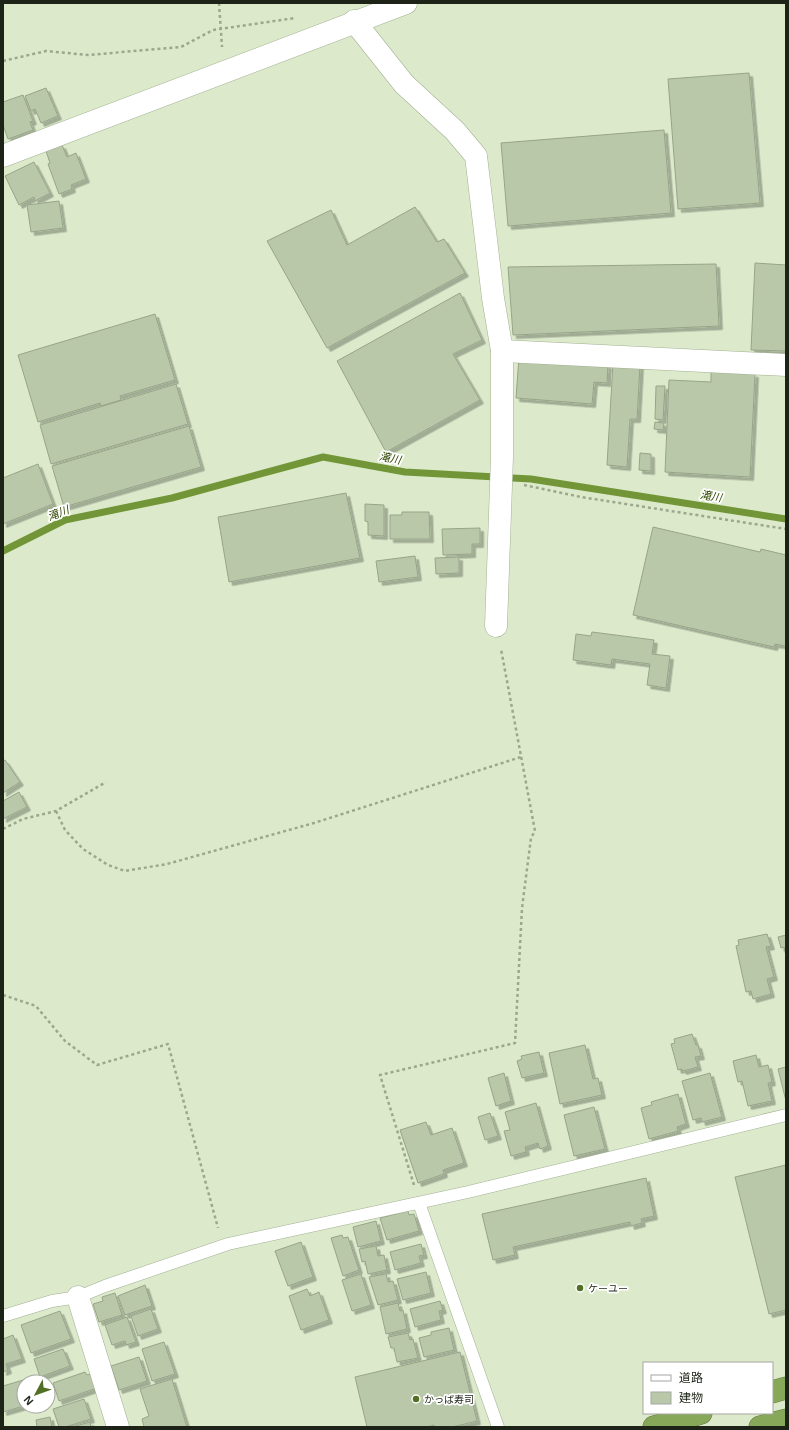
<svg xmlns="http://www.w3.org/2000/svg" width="789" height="1430" viewBox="0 0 789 1430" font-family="Helvetica,'Noto Sans JP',sans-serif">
<defs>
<filter id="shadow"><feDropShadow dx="3.5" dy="3.5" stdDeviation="0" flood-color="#0004"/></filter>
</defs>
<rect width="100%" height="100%" fill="#dceacb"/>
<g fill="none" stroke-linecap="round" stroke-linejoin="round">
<path stroke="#729637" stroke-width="7" d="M 3,551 L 65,520 L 172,498 L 323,457 L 405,472 L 531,479 L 786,519"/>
</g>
<g fill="#bac8aa" stroke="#97a488" filter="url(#shadow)">
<path d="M 749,73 L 760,203 L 678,209 L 668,79 Z"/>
<path d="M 46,88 L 58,116 L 41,123 L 35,109 L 31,111 L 25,96 Z"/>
<path d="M 23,95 L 33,121 L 30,122 L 33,130 L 8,139 L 3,125 L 3,102 Z"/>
<path d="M 664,130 L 671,213 L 508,226 L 501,143 Z"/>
<path d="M 62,145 L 67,157 L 76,153 L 86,179 L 71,185 L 72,189 L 59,194 L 48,164 L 50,163 L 46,151 Z"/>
<path d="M 34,162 L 50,193 L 35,201 L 34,197 L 19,205 L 5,176 Z"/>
<path d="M 59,201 L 63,228 L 31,232 L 27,205 Z"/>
<path d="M 415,207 L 437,242 L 444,239 L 465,273 L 327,348 L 267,241 L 331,210 L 347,245 Z"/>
<path d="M 755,263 L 786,265 L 786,351 L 751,350 Z"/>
<path d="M 716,264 L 719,326 L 513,335 L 508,267 Z"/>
<path d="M 460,293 L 482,340 L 453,354 L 480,400 L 386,452 L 337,361 Z"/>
<path d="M 155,314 L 175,380 L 120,396 L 121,400 L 101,406 L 100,403 L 38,422 L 18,355 Z"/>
<path d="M 519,357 L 608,365 L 607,383 L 594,382 L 592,404 L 516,398 Z"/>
<path d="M 613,363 L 640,365 L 637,419 L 630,419 L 627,467 L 607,465 Z"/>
<path d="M 711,372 L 755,374 L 750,477 L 665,472 L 669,380 L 711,382 Z"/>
<path d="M 176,384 L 188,424 L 51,464 L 40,425 Z"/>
<path d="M 656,386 L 665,386 L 663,420 L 655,419 Z"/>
<path d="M 655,422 L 664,423 L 663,430 L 654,429 Z"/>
<path d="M 189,426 L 201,467 L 64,507 L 52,466 Z"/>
<path d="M 640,453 L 651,454 L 651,471 L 639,470 Z"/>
<path d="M 38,464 L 53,504 L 3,524 L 3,478 Z"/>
<path d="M 346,493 L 360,558 L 229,582 L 218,517 Z"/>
<path d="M 365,504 L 384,505 L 384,536 L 368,535 L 368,522 L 365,521 Z"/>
<path d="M 402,512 L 429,512 L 430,539 L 390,539 L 390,515 L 402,515 Z"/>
<path d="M 653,527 L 760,552 L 761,549 L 786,555 L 786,646 L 775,644 L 774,647 L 633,615 Z"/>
<path d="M 480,528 L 480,544 L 472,544 L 472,554 L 443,555 L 442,529 Z"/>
<path d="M 415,556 L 418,577 L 379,582 L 376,561 Z"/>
<path d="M 459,557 L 459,573 L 436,574 L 435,558 Z"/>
<path d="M 592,632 L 654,640 L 652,654 L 670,656 L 666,688 L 647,685 L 650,664 L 612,659 L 611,665 L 573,660 L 576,634 L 591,636 Z"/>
<path d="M 5,760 L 20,782 L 3,793 L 3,761 Z"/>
<path d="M 19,792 L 27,807 L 3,819 L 3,801 Z"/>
<path d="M 767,934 L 771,946 L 766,947 L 774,977 L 767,979 L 771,994 L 753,999 L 751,991 L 746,992 L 736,946 L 739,945 L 738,940 Z"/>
<path d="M 786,935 L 786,956 L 784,947 L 781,948 L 778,937 Z"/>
<path d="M 692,1034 L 696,1045 L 698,1045 L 701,1056 L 695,1057 L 698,1067 L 683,1071 L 682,1069 L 678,1070 L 671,1044 L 675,1043 L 674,1039 Z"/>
<path d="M 585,1045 L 593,1079 L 598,1078 L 602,1095 L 560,1104 L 549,1053 Z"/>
<path d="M 539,1052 L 544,1073 L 522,1078 L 517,1061 L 522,1059 L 521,1056 Z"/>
<path d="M 756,1055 L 759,1067 L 768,1065 L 772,1082 L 768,1083 L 772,1101 L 748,1106 L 742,1081 L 738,1082 L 733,1061 Z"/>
<path d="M 786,1067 L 786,1101 L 778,1069 Z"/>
<path d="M 504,1073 L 511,1101 L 496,1106 L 488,1078 Z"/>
<path d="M 710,1073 L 722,1117 L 702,1122 L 701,1118 L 693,1120 L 682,1081 Z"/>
<path d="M 678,1094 L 686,1124 L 677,1127 L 678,1131 L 649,1139 L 641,1108 L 652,1105 L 651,1102 Z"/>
<path d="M 536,1103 L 548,1146 L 540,1149 L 538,1143 L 525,1147 L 526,1152 L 511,1156 L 504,1131 L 510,1130 L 505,1112 Z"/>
<path d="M 594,1107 L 605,1149 L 574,1156 L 564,1115 Z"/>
<path d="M 490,1113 L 498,1136 L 485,1140 L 478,1117 Z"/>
<path d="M 426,1122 L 431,1135 L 452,1128 L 464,1163 L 443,1170 L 444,1174 L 418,1183 L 400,1130 Z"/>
<path d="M 786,1165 L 786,1310 L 769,1314 L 735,1177 Z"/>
<path d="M 646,1178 L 654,1216 L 641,1219 L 642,1223 L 631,1226 L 630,1222 L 513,1247 L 515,1255 L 493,1260 L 482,1214 Z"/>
<path d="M 408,1211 L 409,1215 L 414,1214 L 419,1231 L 387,1240 L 380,1218 Z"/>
<path d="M 376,1221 L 381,1241 L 358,1247 L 353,1227 Z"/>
<path d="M 342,1235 L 343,1238 L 348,1237 L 359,1270 L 343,1276 L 331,1238 Z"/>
<path d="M 301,1242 L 313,1277 L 288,1286 L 275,1251 Z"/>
<path d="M 421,1244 L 424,1255 L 419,1256 L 421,1263 L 395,1270 L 390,1252 Z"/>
<path d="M 376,1246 L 378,1256 L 384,1255 L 387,1270 L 368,1274 L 365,1261 L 362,1262 L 359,1249 Z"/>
<path d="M 426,1272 L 431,1293 L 403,1300 L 397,1279 Z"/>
<path d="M 361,1274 L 371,1305 L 352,1311 L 342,1280 Z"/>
<path d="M 386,1274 L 388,1282 L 393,1281 L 398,1300 L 378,1305 L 369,1277 Z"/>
<path d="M 145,1285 L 152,1306 L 125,1315 L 118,1296 Z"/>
<path d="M 307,1289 L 310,1296 L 319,1292 L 329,1320 L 301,1330 L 289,1296 Z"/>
<path d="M 115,1293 L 122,1315 L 99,1322 L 93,1304 L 103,1301 L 102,1297 Z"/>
<path d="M 440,1301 L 443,1310 L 439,1311 L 441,1320 L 415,1327 L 410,1309 Z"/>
<path d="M 398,1303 L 400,1311 L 403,1310 L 407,1329 L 386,1334 L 380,1307 Z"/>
<path d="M 151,1309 L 158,1329 L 138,1336 L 131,1316 Z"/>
<path d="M 60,1311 L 71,1339 L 31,1353 L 21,1325 Z"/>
<path d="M 127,1317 L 136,1342 L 126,1345 L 125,1341 L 112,1345 L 105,1325 Z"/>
<path d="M 449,1328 L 454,1350 L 424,1357 L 419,1338 L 431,1335 L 431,1332 Z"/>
<path d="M 408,1333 L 410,1340 L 413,1339 L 418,1358 L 397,1362 L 394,1348 L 391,1348 L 388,1337 Z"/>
<path d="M 13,1335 L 22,1359 L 6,1364 L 8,1370 L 3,1372 L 3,1339 Z"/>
<path d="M 164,1342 L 175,1374 L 152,1381 L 142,1349 Z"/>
<path d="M 63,1349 L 70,1366 L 40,1377 L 34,1359 Z"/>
<path d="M 460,1352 L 477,1421 L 452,1427 L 434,1427 L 434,1425 L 427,1427 L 367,1427 L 355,1377 Z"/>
<path d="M 139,1357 L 147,1381 L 119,1390 L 111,1366 Z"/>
<path d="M 85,1372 L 87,1375 L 92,1374 L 97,1388 L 59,1401 L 53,1383 Z"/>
<path d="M 30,1378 L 31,1382 L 24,1382 L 24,1406 L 3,1412 L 3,1386 Z"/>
<path d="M 172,1379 L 187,1427 L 144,1427 L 142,1419 L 149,1416 L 140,1389 Z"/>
<path d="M 84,1399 L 91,1419 L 65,1427 L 59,1427 L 53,1409 Z"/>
<path d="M 50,1417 L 52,1427 L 37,1427 L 36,1420 Z"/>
<path d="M 90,1422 L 91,1427 L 72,1427 Z"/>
</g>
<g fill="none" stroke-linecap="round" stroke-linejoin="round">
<g stroke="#a2b092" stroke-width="13">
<g id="lane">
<path d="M 419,1203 L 498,1427"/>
<path d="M 3,1316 L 52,1301 L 78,1297 L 105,1286 L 228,1244 L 468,1192 L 786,1115"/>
</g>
</g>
<g stroke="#a2b092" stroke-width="23">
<g id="street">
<path d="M 354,21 L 404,84 L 455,131 L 476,156 L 493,298 L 502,351 L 502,457 L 496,626"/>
<path d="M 3,156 L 406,3"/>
<path d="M 502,351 L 786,365"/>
<path d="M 78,1297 L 118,1427"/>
</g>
</g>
<g stroke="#627942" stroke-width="23">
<g id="highway">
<path d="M 772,1392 L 786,1388"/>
<path d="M 654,1427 L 701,1413"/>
<path d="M 760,1427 L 786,1420"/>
</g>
</g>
<g stroke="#9ca78e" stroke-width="2.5" stroke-dasharray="3 3" stroke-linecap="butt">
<path d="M 219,3 L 222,47"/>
<path d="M 3,61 L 46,51 L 88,55 L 181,47 L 213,30 L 295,18"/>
<path d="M 524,485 L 581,497 L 786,529"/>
<path d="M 56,811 L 65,830 L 83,849 L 108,865 L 125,871 L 167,864 L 314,823 L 521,757"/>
<path d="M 3,829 L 23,819 L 56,811 L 106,782"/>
<path d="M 3,995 L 36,1006 L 65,1041 L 97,1065 L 168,1044 L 218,1228"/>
<path d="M 414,1185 L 380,1075 L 515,1043 L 522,908 L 531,838 L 535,831 L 501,649"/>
</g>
<use href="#lane" stroke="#fff" stroke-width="12"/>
<use href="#street" stroke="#fff" stroke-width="22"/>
<use href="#highway" stroke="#87a759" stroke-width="22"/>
</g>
<g fill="#536f23" stroke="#fff" stroke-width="1.5">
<circle cx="580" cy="1288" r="4"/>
<circle cx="416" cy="1399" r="4"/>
</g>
<g text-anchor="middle" stroke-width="3.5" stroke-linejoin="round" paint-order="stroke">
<g font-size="10" fill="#1e2317" stroke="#fff" text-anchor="start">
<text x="588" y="1292">ケーユー</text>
<text x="424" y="1403">かっぱ寿司</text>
</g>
<g font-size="11" font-style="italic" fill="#314800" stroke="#fff">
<text transform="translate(390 458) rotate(11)" y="4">滝川</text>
<text transform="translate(711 496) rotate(9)" y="4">滝川</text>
<text transform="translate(58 513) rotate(-21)" y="4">滝川</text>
</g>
</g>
<rect width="789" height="1430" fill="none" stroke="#1e2317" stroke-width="8"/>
<rect x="643" y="1362" width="130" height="52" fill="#ffffff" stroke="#a5a7a2"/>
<rect x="651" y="1375" width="20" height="6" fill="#ffffff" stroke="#a5a7a2"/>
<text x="679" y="1382" font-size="12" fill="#1e2317">道路</text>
<rect x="651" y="1392" width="20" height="12" fill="#bac8aa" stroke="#a5a7a2"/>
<text x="679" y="1402" font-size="12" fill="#1e2317">建物</text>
<g transform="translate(36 1394) rotate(229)"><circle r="19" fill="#ffffff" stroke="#a5a7a2"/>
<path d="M0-3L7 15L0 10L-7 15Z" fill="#536f23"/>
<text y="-6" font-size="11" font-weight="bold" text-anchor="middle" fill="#1e2317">N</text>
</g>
</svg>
